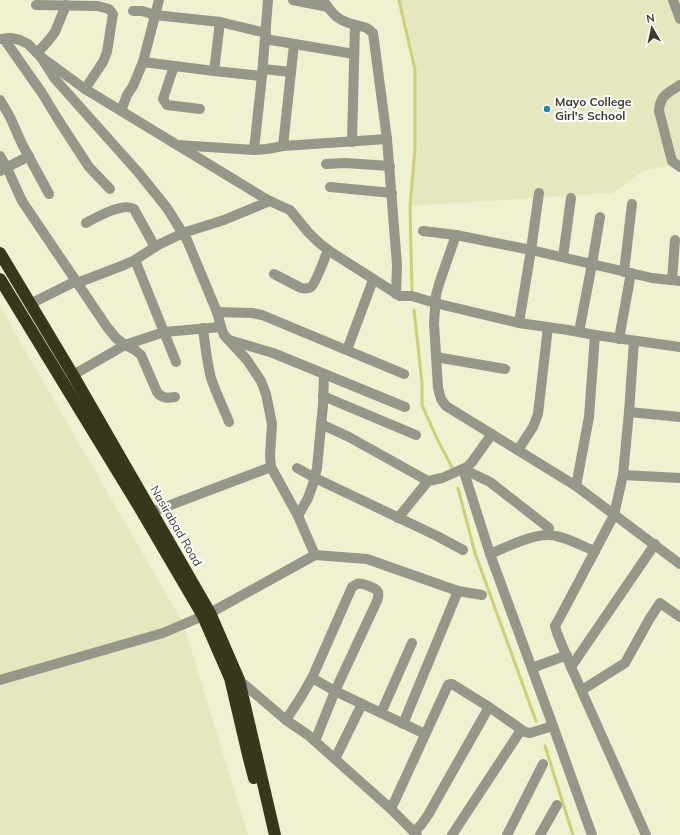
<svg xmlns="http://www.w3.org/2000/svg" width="680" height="835" viewBox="0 0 680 835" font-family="Mulish,sans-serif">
<rect width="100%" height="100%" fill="#f0f1d0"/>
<g fill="#e6e7be">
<path d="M 399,0 L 680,0 L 680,164 L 645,170 L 612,193 L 410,206 L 415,148 L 415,70 Z"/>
<path d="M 0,307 L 183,623 L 248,835 L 0,835 Z"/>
</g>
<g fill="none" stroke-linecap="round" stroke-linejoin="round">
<g stroke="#cfcf76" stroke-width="3">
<path d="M 399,0 L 415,70 L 415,148 L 410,206 L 412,291"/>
<path d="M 414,310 L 422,383 L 422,405 L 438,441 L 452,467"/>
<path d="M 458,488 L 475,553 L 536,721"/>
<path d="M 545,746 L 573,835"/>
</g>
<g stroke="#969689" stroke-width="10">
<path d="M 293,0 L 328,7"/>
<path d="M 323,0 C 333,15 338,21 356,25 C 365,28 366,26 373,33 L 387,139 L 397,265 L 396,294"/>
<path d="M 673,0 L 680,19"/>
<path d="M 36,5 L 98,6 L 109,9 L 113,14 L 112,20 L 107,52 L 103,62 L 85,89"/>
<path d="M 133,11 L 142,11 L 155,15 L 220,22 L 266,33"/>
<path d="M 0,39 L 11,38 L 20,40 L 28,44 L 41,57 L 85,89 L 261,196 L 270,201 L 283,207 L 290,210 L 308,232 L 318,242 L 331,252 L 400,296 L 412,296 L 435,303 L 519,323 L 568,330 L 595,335 L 680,347"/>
<path d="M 4,39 L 42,93 L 59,121 L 89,167 L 110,189"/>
<path d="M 265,39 L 354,54"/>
<path d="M 294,44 L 283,146 L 387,139"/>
<path d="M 37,53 L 49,40 L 55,32 L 66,5"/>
<path d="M 143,62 L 214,71 L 262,76"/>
<path d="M 174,66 L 163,99 L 167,105 L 200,109"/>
<path d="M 263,69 L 291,72"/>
<path d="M 214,71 L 220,22"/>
<path d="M 680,85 C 668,93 660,95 659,111 L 672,161 L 680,167"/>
<path d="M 0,100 L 10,117 L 22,144 L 49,194"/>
<path d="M 121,111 L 127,95 L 133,86 L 143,62 L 159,0"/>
<path d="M 352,142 L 355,25"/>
<path d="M 178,145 L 254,150 L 267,149 L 283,146"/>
<path d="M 254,150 L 262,76 L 268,0"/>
<path d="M 0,156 L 7,168 L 22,201 L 76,281"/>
<path d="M 326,164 L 345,163 L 390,166"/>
<path d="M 0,171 L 29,156"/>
<path d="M 330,187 L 392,193"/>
<path d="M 86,223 C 97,217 123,202 134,209 L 155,247"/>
<path d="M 423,231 L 456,235 L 531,250 L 652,278 L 680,281"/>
<path d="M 456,235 L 440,281 L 436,295 L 434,323 L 438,388 L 441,399 L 446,406 L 576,486 L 680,564"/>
<path d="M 563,257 L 571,198"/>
<path d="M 135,260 L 176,362"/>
<path d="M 624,272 L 632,204"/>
<path d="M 274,274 L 301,288 C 305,289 308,289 311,287 C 316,283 325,257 328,250"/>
<path d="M 672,280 L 675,240"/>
<path d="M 77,283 L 124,265 L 135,260 L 158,245 L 183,233 L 224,220 L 270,201"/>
<path d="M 30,304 L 76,281 L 107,327 L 116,338 L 125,345 L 135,350 L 141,355 L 157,392 C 162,399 168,398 175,397"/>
<path d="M 217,312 L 252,313 L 262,315 L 404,374"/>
<path d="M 519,323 L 531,250 L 539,193"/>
<path d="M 203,328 C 205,345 207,362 211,378 C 216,393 223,407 229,422"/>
<path d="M 579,332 L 592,264 L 600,217"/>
<path d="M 619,339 L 631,273"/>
<path d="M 229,340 L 273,353 L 405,407"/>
<path d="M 347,350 L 373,280"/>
<path d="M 436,357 L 505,369"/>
<path d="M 73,375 L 125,345 L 164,332 L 221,327"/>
<path d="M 323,396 L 416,435"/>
<path d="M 629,412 L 680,417"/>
<path d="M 321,424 L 349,437 L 428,481"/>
<path d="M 518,450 L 533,427 L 538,414 L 548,327"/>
<path d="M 297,468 L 315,478 L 437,536 L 463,550"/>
<path d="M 463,469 L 490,554 L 553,726 L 592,835"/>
<path d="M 463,469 L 490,482 L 549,528"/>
<path d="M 623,475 L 629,412 L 634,341"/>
<path d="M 576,486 L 589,417 L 595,335"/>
<path d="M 152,512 L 271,467"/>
<path d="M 298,516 L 308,498 L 313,484 L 317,468 L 323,405 L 324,374"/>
<path d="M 398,518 L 428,481 L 442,478 L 467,467 L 472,462 L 492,434"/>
<path d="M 490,554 C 506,547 531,535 548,535 C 563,535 581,546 595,551"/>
<path d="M 315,555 L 367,559 L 458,591 L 482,595"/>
<path d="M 571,667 L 655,544"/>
<path d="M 532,668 L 567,655"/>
<path d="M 312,678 L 335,691 L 425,734"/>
<path d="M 236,679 L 239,680 L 286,720 L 308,735 L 391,809 L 417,835"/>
<path d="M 0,680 L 163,633 L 210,613 L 315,555 L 298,516 L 271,467 L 270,456 L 272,424 L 266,394 L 261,381 L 247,360 L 224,335 L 221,327 L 217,312 L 187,240 L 167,208 L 138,172 L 55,79 L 41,57"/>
<path d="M 582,690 L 625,663 L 650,618 L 660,603 L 680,617"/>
<path d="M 381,713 L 412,643"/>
<path d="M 286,720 L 301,697 L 312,678 L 352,587 C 353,587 356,584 357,584 C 361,582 376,588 378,592 C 379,595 378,598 377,601 L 335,691 L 315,741"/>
<path d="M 403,724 L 458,591"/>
<path d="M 335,759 L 362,704"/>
<path d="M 391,809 L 448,685 L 450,684 L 452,684 L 489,707 L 525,732 L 530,733 L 553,726"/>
<path d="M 414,832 L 421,825 L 428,815 L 489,707"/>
<path d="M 452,835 L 521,730"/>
<path d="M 507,835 L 543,764"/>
<path d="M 540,835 L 557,805"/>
<path d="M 646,835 L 571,667 L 557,633 L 555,626 L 559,619 L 614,515 L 623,475 L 680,478"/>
</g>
<g stroke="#37371b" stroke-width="12">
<path d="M 0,253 L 73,375 L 210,613 L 239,680 L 275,835"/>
<path d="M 0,279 L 141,510 L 203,616 L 230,678 L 248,755 L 254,778"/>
</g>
</g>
<circle fill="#2584b0" stroke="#fff" stroke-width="1.5" cx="547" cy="109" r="4"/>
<g text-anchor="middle" stroke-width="4" stroke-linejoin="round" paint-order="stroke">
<g font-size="12" font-weight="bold" fill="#3b3b2e" stroke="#fff" text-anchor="start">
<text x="555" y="106">Mayo College<tspan x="555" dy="14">Girl's School</tspan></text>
</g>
<g font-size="12" fill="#3b3b2e" stroke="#fff">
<text transform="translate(176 526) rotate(60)" y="4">Nasirabad Road</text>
</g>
</g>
<g transform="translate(652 28) rotate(351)" stroke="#ffffff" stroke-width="3" paint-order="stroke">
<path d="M0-3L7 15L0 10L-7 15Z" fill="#3b3b2e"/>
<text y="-6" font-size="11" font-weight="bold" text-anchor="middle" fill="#3b3b2e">N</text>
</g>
</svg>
